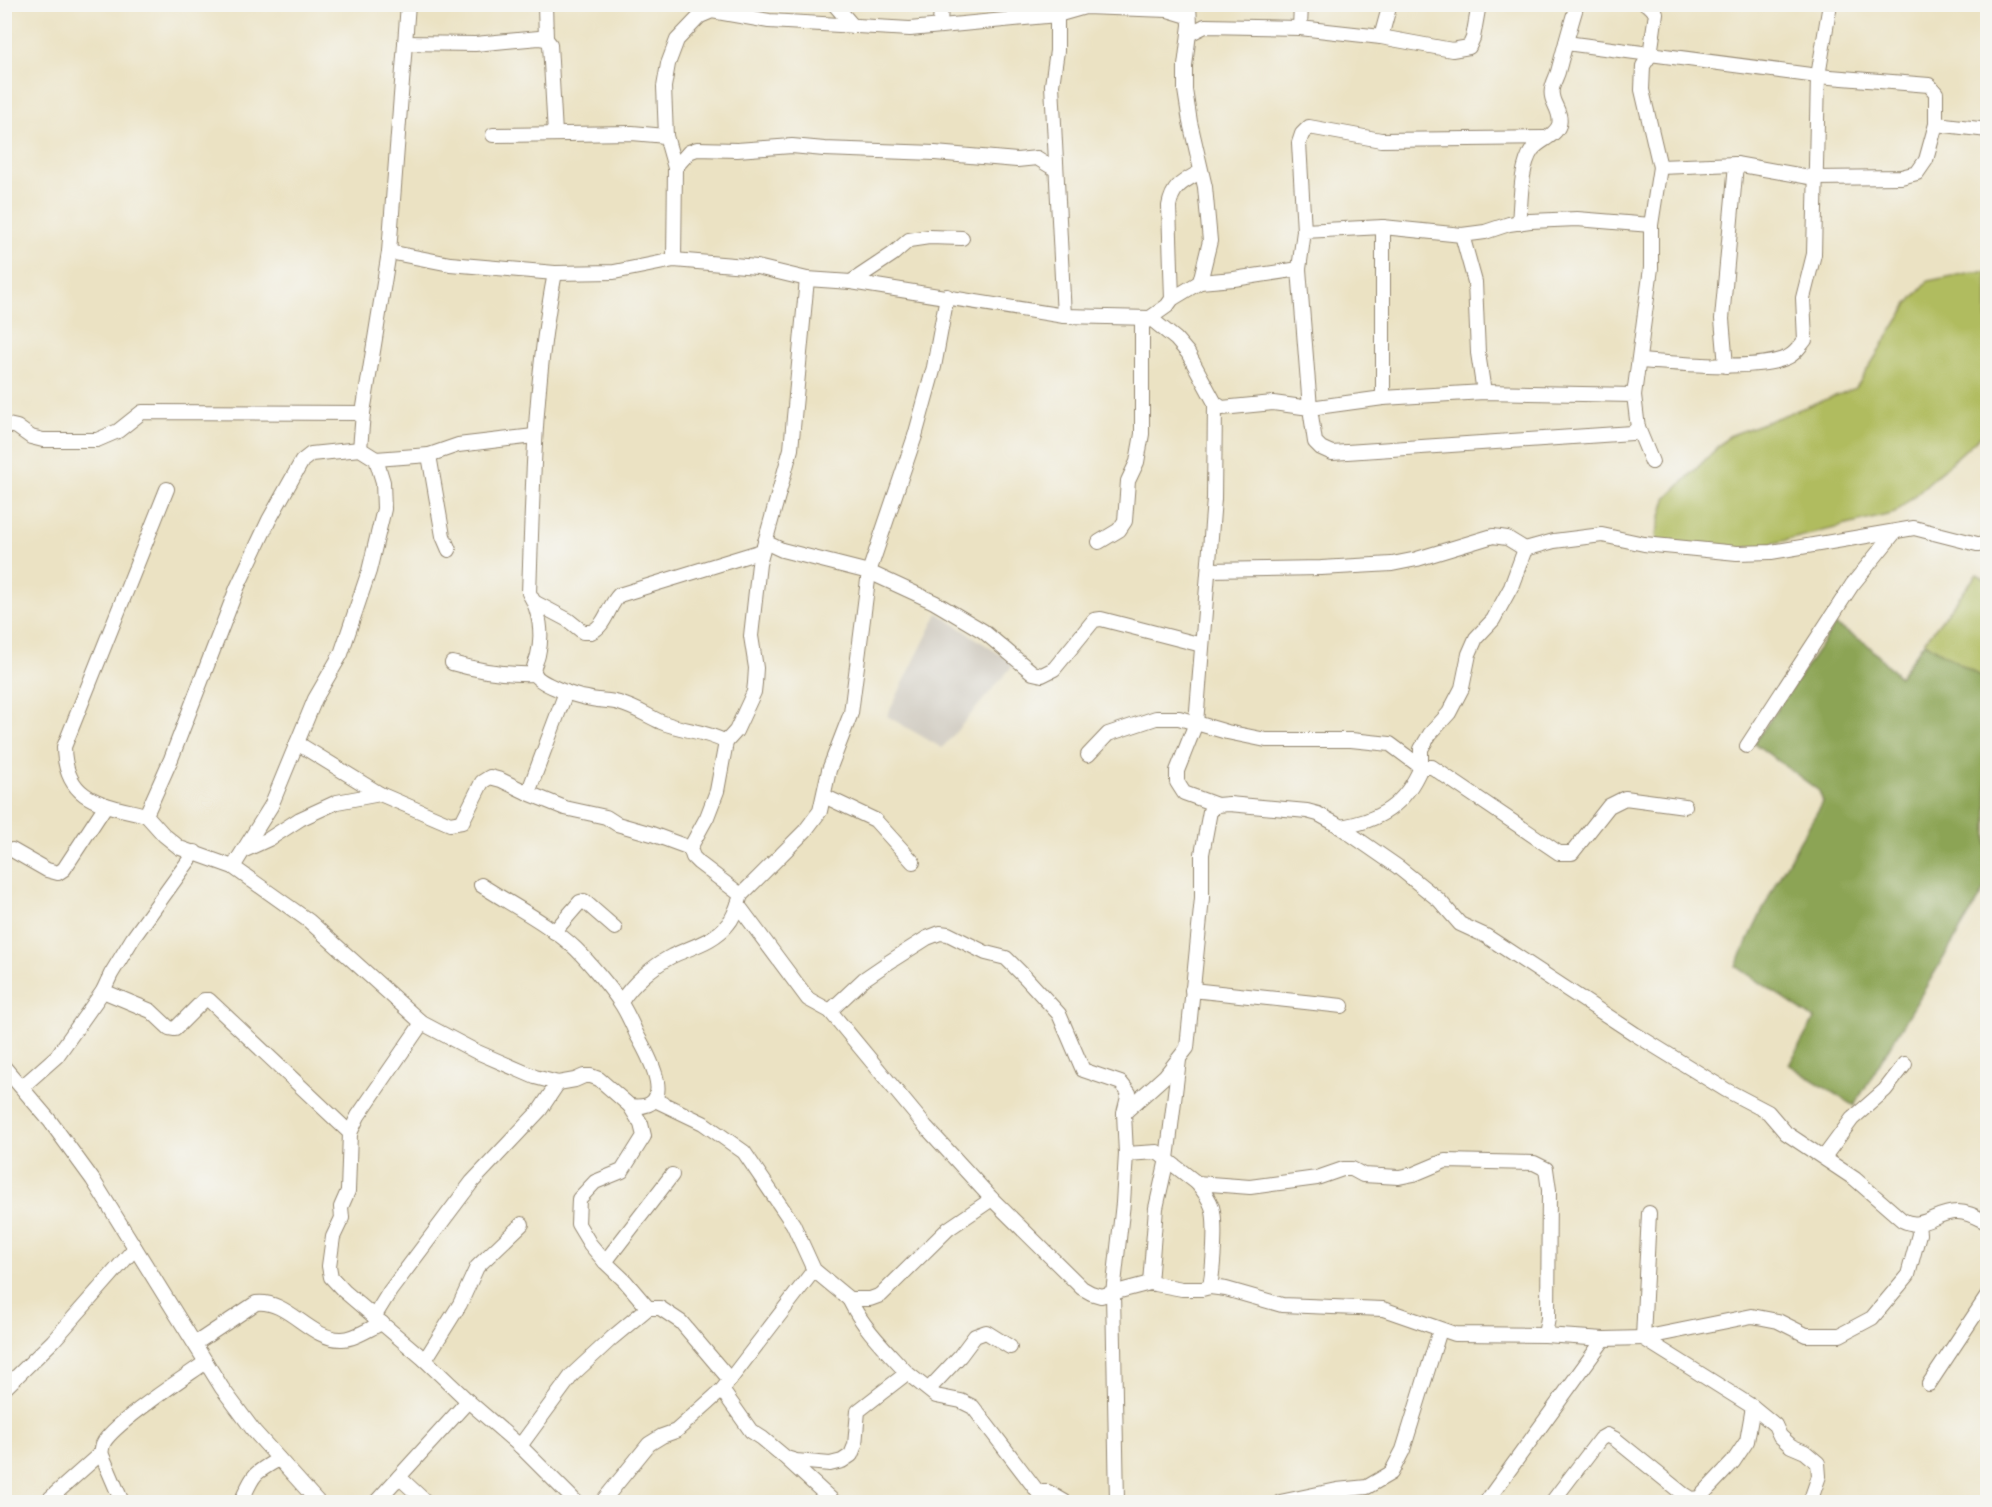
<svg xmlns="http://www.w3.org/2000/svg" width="1992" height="1507" viewBox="0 0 1992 1507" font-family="'Shantell Sans',sans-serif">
<rect width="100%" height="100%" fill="#f6f6f2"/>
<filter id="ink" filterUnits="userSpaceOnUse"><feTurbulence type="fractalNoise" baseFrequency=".0167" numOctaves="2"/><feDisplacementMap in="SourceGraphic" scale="12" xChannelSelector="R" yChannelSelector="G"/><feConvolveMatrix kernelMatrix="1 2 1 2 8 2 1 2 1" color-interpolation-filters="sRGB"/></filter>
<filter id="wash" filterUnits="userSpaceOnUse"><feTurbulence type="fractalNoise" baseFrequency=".008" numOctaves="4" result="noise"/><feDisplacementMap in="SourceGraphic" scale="24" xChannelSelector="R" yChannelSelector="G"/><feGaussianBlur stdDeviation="1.35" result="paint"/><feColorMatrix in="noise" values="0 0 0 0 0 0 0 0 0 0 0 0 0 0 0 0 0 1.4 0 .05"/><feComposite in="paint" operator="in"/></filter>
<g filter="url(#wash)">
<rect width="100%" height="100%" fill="#ebe2c3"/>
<path fill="#c9c3b8" d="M 938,613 L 1014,664 L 942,748 L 887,716 Z"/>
<g fill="#b0bc5e" stroke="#76733e" stroke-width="1.5">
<path d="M 1972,272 L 1987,272 L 1987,430 L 1895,513 L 1743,551 L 1658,545 L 1656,534 L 1666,499 L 1729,436 L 1856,388 L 1908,304 L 1928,281 Z"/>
<path d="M 1977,574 L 1987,580 L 1987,680 L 1924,642 Z"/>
</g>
<path fill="#8ca455" stroke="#64673a" stroke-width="1.5" d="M 1835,625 L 1867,644 L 1899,677 L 1924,642 L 1987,680 L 1987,886 L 1854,1106 L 1789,1065 L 1814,1019 L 1736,966 L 1776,882 L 1823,802 L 1819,791 L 1754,743 Z"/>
</g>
<g filter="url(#ink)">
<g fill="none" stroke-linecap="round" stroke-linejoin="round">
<g stroke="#938670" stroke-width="16">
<g id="minor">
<path d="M 545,4 L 546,39"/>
<path d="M 834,4 L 853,26"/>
<path d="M 1189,4 L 1190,25 L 1185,66 L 1185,90 L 1190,122 L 1205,187 L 1210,241 L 1200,282"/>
<path d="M 1057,15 L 1057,51 L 1052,85 L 1064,316"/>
<path d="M 940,26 L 941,4"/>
<path d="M 1300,28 L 1301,4"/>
<path d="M 1189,34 L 1205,26 L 1300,28 L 1381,37 L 1452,50 L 1469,47 L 1473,38 L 1479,4"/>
<path d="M 1381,37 L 1390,4"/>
<path d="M 405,43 L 475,44 L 539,38 L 546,39 L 550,44 L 555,134"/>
<path d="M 1566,43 L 1818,76 L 1929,85 L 1936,93 L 1936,124 L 1926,160 L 1917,173 L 1901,177 L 1815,178 L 1736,164 L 1660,167 L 1642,90 L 1643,66 L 1650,55 L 1656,13 L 1650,6 L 1646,4"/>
<path d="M 1936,124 L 1988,130"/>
<path d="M 493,135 L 632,133 L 666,136"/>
<path d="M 675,168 L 689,152 L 697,149 L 737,150 L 792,146 L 824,149 L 935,153 L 1017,160 L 1037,158 L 1055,169"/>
<path d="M 1519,223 C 1521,202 1520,167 1532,150 C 1539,140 1555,137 1559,125 C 1563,111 1549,102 1552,89 C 1553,83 1556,78 1558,72 C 1564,49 1570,27 1577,4"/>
<path d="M 1383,227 L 1383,398"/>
<path d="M 1304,231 L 1299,143 L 1302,134 L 1309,127 L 1381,140 L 1546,138"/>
<path d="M 1462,235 L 1475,282 L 1478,353 L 1484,392"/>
<path d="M 389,252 L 450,264 L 555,273 L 614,272 L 674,260 L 757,267 L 807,279 L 851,282 L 1064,316 L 1150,318 L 1167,306 L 1172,299 L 1200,282 L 1234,279 L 1299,269 L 1304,231 L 1383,227 L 1462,235 L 1485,232 L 1509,224 L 1530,221 L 1577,219 L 1651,225"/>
<path d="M 674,260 L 675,168 L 666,136 L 664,87 L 668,64 L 677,40 L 700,16 L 712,11 L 769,21 L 910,29 L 1057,15 L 1085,7 L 1168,10 L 1188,16"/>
<path d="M 555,273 C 534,379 533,486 529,593 C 540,611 543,635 538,655 C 537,661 532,667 534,673 C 538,684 575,696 587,698 C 597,701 609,700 619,703 C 634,707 646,715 661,722 C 682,731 704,730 726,742 L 736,731 L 754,692 L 755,683 L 756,668 L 751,636 L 759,564 L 791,449 L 807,279"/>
<path d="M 851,282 L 893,254 L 909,240 L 929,237 L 962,238"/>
<path d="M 1172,299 L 1169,206 C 1173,185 1183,182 1200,172"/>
<path d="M 1150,318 L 1176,339 L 1188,353 L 1215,403 L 1222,408 L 1273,403 L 1310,408 L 1383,398 L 1484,392 L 1634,395 L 1638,428 L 1632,433 L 1332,453 L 1321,448 L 1315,442 L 1310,408 L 1299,269"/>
<path d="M 1639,361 C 1676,363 1756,372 1788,357 C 1795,354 1800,346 1805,340 L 1803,298 L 1814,254 L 1818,76 L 1830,4"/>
<path d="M 1726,366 L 1722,319 L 1736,164"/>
<path d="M 1634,395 L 1651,268 L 1651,225 L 1660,167"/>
<path d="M 1215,403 L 1214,499 L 1196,723 L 1177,771 L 1177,782 L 1184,793 L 1217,805"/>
<path d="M 4,424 L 17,427 L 31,437 L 43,440 L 97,440 L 118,431 L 142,412 L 363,413"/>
<path d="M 1638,428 L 1652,462"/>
<path d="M 360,449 L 363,413 L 389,252 L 408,4"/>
<path d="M 429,455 L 443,536 L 449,550"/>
<path d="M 376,459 L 429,455 L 458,445 L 534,436"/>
<path d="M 765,542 L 782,550 L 869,572 L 934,602 L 983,631 L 1033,673 L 1042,675 L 1054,669 L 1094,620 L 1101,619 L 1202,645"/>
<path d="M 1099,542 L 1119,530 L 1125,521 L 1128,481 L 1137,462 L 1142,434 L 1142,318"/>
<path d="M 1209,570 L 1321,568 L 1392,564 L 1417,559 L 1493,536 L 1507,538 L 1525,549"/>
<path d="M 534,602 L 568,620 L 583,632 L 591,632 C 606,626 608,606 619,595 L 762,551"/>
<path d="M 452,663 C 479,671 506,675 535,674"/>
<path d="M 726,742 L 717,791 L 707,817 L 690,848 L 693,857 L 699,863 L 741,895"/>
<path d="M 297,743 L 380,794 L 450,824 L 462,822 L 482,782 L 490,777 L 501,780 L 528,793 L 566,692"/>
<path d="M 1747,746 L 1852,585 L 1894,533"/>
<path d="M 1088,755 L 1108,734 L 1156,718 L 1179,718 L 1227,732 L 1266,740 L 1351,740 L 1390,744 L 1421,767 L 1421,749 L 1430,734 L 1449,713 L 1462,688 L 1469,654 L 1476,638 L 1493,620 L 1511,587 L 1525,549 L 1554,541 L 1602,535 L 1644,544 L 1737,553 L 1771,552 L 1914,528 L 1977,544 L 1988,544"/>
<path d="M 528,793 L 565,808 L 606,817 L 617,824 L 652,834 L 690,848"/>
<path d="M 824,796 L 875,820 L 913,862"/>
<path d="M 146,815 C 102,804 65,802 64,747 L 167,489"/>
<path d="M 1340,827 C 1380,821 1405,805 1421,767 L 1432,767 L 1559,853 L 1572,853 L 1609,806 L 1625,798 L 1685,806"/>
<path d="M 12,850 L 47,870 L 58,873 L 64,869 L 106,805"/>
<path d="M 245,850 L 269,839 L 300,819 L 337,802 L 380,794"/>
<path d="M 233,867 L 271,806 L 315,699 L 341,654 L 369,571 L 384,509 L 383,482 L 376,459 L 360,449 L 311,454 L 302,461 L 269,520 L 237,588 L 171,759 L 146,815 L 164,835 L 180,848 L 233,867 L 309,921 L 422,1023 L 475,1051 L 535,1077 L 558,1083 L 575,1080 L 584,1076 L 591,1076 L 599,1079 L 630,1106 L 641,1124 L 644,1136 L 622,1171 L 595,1182 L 579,1199 L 578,1224 L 590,1244 L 605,1262 L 625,1281 L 648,1308"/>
<path d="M 481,885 C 510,904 551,925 576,949 C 588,961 611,988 620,1002 C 627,1012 632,1024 637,1035 C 649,1056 680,1112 630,1106"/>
<path d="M 738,905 L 808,999 L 830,1011 L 926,1127 L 992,1199 L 1082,1288 L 1091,1293 L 1101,1296 L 1150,1283 L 1182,1289 L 1202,1289 L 1210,1287 L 1226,1289 L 1282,1305 L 1383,1309 L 1455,1334 L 1545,1335 L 1548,1318 L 1549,1190 L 1546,1169 L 1534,1163 L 1445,1161 L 1414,1174 L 1399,1177 L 1363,1175 L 1352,1169 L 1343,1169 L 1317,1178 L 1250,1187 L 1197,1183 L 1157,1152 L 1126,1154"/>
<path d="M 554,932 L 580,902 L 584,901 L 615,928"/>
<path d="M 1192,990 L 1342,1006"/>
<path d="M 103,991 L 151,1011 L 169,1028 L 175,1029 L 204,1000 L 209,1000 L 350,1133"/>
<path d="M 621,1002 C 632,984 653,966 672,956 C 691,947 715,941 728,924 C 735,916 738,904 741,895 L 805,831 L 820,811 L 829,770 L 851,713 L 869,572 L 915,436 L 934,367 L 947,296"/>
<path d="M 830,1011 L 864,979 L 886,964 L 927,938 L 940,933 L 948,934 L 986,953 L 1006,958 L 1026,978 L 1059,1014 L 1083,1070 L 1121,1083 L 1129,1093 L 1124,1113 L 1126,1154 L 1123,1203 L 1113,1293 L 1117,1502"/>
<path d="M 422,1023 L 358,1116 L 350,1133 L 348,1191 L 341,1207 L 342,1218 L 333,1237 L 329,1266 L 331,1277 L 344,1291 L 425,1360 L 468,1401 L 520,1446 L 576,1502"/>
<path d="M 4,1067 L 50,1121 L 93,1180 L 222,1388 L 254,1431 L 318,1502"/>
<path d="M 22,1087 L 57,1056 L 103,991 L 111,974 L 133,938 L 195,852"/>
<path d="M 655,1100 L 703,1123 L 744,1152 L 793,1224 L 814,1270 L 849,1299 L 870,1299 L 881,1295 L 948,1229 L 992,1199"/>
<path d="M 1124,1113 L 1165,1076 L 1187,1048 L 1202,898 L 1202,854 L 1210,811 L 1217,805 L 1229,804 L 1307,811 L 1318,814 L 1336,824 L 1398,867 L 1439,900 L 1460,924 L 1486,936 L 1635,1034 L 1726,1090 L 1768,1112 L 1786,1133 L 1855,1179 L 1902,1220 C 1922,1231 1936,1212 1956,1212 C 1967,1211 1978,1218 1988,1223"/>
<path d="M 1824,1157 L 1852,1119 L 1885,1090 L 1905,1064"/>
<path d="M 1197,1183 C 1203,1190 1209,1198 1212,1207 C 1217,1223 1213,1270 1210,1287"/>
<path d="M 1649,1213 L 1643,1338 L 1753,1407 L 1775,1425 L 1780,1436 L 1791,1446 L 1805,1452 L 1818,1463 L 1819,1476 L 1810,1502"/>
<path d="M 605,1262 L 672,1175"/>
<path d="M 1150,1283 L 1156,1208 L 1167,1159 L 1179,1060"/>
<path d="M 849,1299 C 863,1328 885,1349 907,1373"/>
<path d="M 374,1317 L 390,1291 L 472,1182 L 540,1110 L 558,1083"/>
<path d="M 1545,1335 L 1604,1339 L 1643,1338 L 1752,1316 L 1778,1321 L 1806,1335 L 1840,1335 L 1872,1318 L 1908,1275 L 1919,1234 L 1918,1224"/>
<path d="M 196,1343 L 256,1303 C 288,1299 310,1340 342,1339 C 355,1339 370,1328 382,1323"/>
<path d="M 425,1360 L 460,1304 L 477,1267 L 522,1224"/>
<path d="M 1929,1384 L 1988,1295"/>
<path d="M 4,1389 L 53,1341 L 135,1248"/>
<path d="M 929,1389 L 960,1356 L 975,1336 L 986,1332 L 1010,1347"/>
<path d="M 722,1390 L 751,1431 L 762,1438 L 786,1458 L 796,1461 L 830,1464 L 842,1461 L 851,1455 L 855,1445 L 858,1411 L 907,1373 L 936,1396 L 961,1401 L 973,1407 L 1038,1492"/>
<path d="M 520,1446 L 572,1375 L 612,1338 L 648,1308 L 660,1308 L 681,1322 L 730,1380"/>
<path d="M 101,1453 L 122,1502"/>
<path d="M 787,1459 L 834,1502"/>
<path d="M 399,1477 L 426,1502"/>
<path d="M 1038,1492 L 1048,1492 L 1065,1502"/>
<path d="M 46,1502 L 101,1453 C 102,1450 102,1447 103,1444 C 112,1424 185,1377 206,1362"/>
<path d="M 241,1502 C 254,1474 251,1475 279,1459"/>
<path d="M 376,1502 L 468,1401"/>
<path d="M 602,1502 L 649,1444 L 662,1436 L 676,1431 L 722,1390 L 814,1270"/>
<path d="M 1280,1502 L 1337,1490 L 1367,1487 L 1391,1473 L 1403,1450 L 1440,1330"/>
<path d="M 1486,1502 L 1604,1339"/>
<path d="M 1552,1502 L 1600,1439 L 1607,1435 L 1615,1439 L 1683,1494 L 1691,1499 L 1699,1498 L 1733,1462 L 1747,1441 L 1753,1407"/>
</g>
</g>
<use href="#minor" stroke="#fff" stroke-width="14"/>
</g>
</g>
<rect width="1992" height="1507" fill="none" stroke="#f6f6f2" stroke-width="24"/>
</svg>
